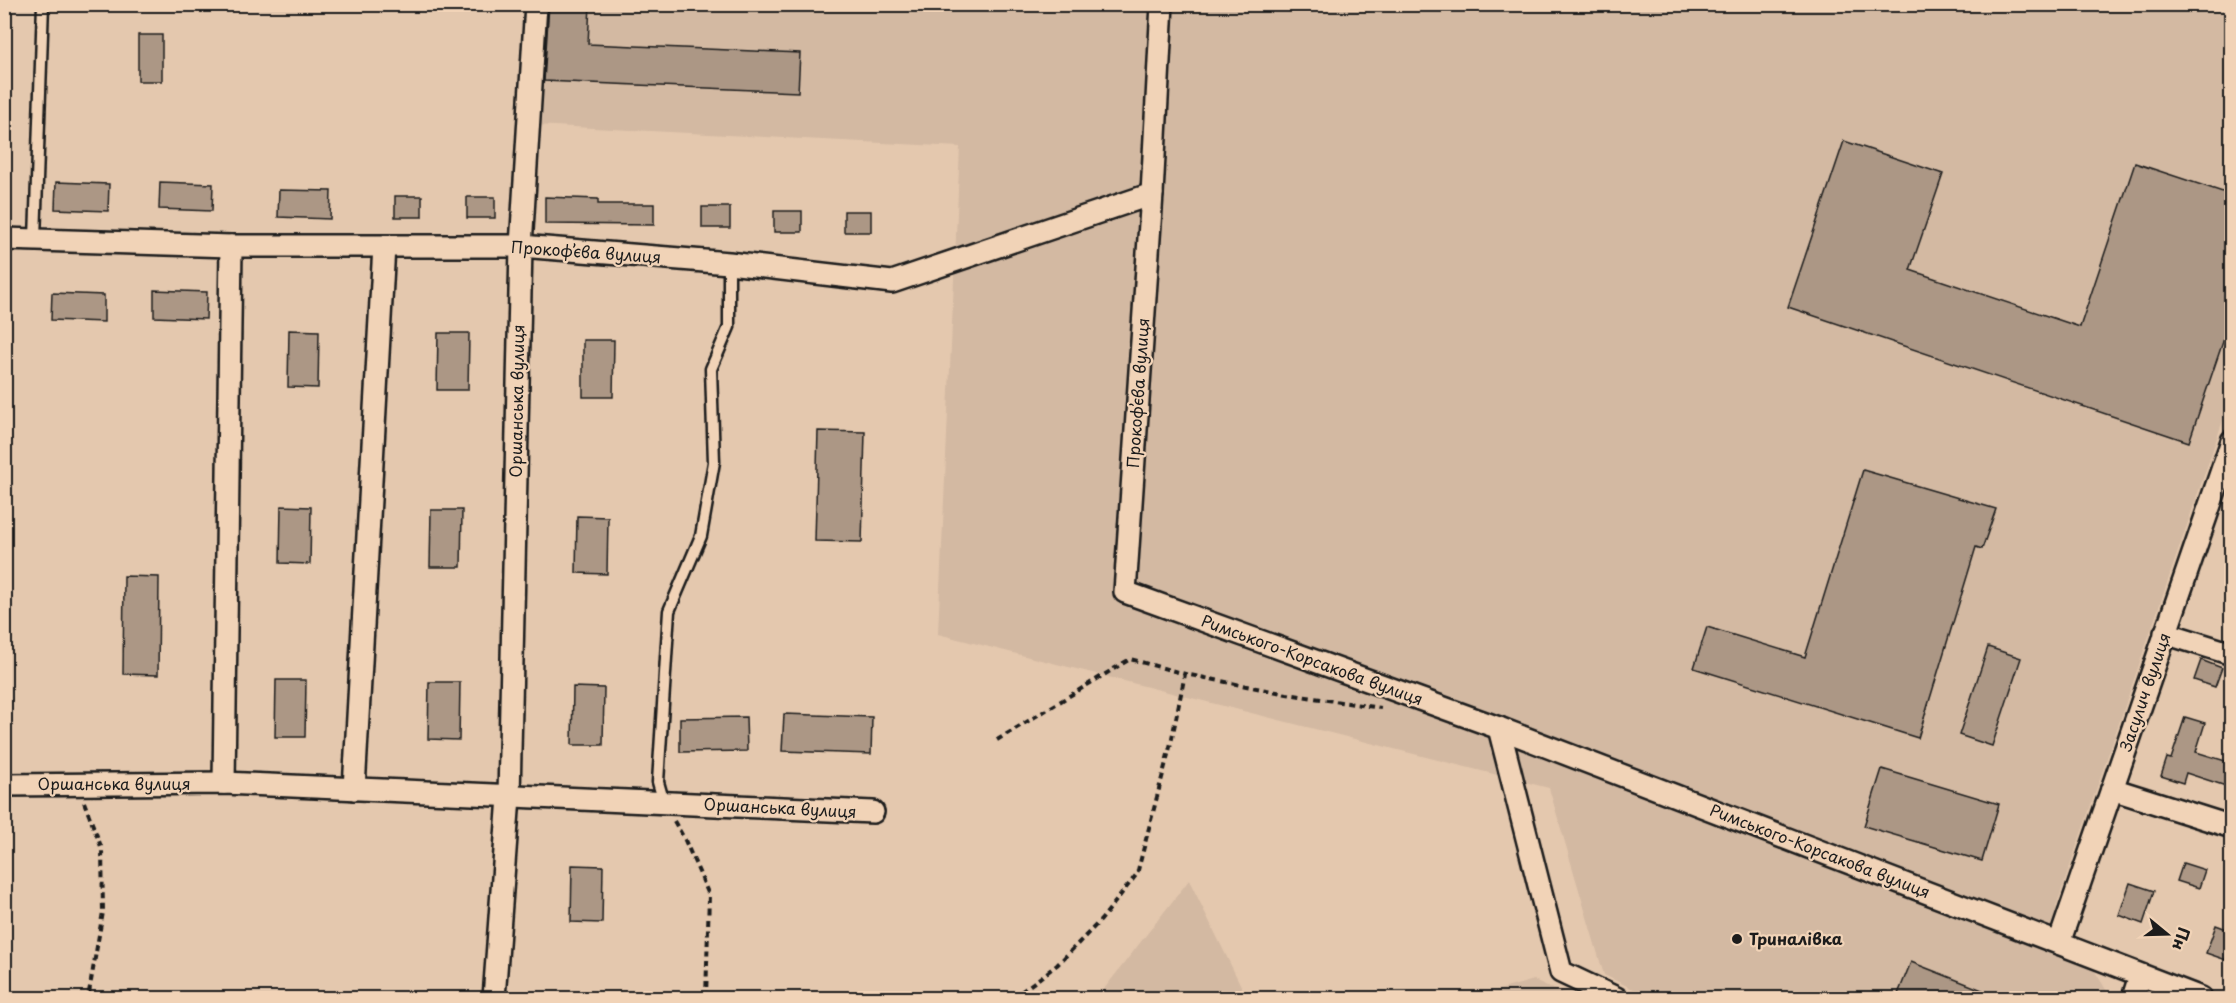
<svg xmlns="http://www.w3.org/2000/svg" width="2236" height="1003" viewBox="0 0 2236 1003" font-family="'Playpen Sans',sans-serif">
<rect width="100%" height="100%" fill="#e4c8ae"/>
<filter id="ink" filterUnits="userSpaceOnUse"><feTurbulence type="fractalNoise" baseFrequency=".0167" numOctaves="2"/><feDisplacementMap in="SourceGraphic" scale="12" xChannelSelector="R" yChannelSelector="G"/><feConvolveMatrix kernelMatrix="1 2 1 2 8 2 1 2 1" color-interpolation-filters="sRGB"/></filter>
<g filter="url(#ink)">
<g fill="#d3b9a2">
<path d="M 524,5 L 2231,5 L 2231,397 L 2056,907 L 2111,998 L 1652,998 L 1604,975 L 1549,788 L 938,634 L 960,147 L 516,124 Z"/>
<path d="M 1189,880 L 1247,998 L 1097,998 Z"/>
<path d="M 1534,980 L 1574,998 L 1471,998 Z"/>
</g>
<g fill="#ac9785" stroke="#1c1c1c" stroke-width="1.5">
<path d="M 549,4 L 590,4 L 588,44 L 800,53 L 798,92 L 544,81 Z"/>
<rect x="138" y="35" width="24" height="46"/>
<path d="M 1844,141 L 1943,174 L 1910,270 L 2080,327 L 2135,163 L 2232,195 L 2232,315 L 2189,442 L 1788,307 Z"/>
<path d="M 56,182 L 109,184 L 108,211 L 55,209 Z"/>
<path d="M 160,182 L 213,184 L 212,211 L 159,209 Z"/>
<path d="M 279,190 L 331,191 L 330,219 L 278,217 Z"/>
<rect x="395" y="196" width="27" height="21"/>
<rect x="467" y="197" width="28" height="21"/>
<path d="M 545,197 L 598,199 L 598,204 L 654,204 L 654,225 L 545,224 Z"/>
<rect x="702" y="207" width="28" height="21"/>
<rect x="774" y="211" width="28" height="21"/>
<rect x="844" y="211" width="27" height="21"/>
<path d="M 154,290 L 207,292 L 206,319 L 154,317 Z"/>
<path d="M 52,293 L 104,295 L 104,322 L 51,320 Z"/>
<path d="M 289,330 L 319,331 L 318,388 L 288,387 Z"/>
<path d="M 438,333 L 469,333 L 468,390 L 437,390 Z"/>
<path d="M 583,340 L 614,340 L 613,397 L 583,397 Z"/>
<path d="M 818,431 L 865,432 L 862,542 L 815,541 Z"/>
<path d="M 1863,470 L 1996,509 L 1982,549 L 1976,547 L 1918,738 L 1694,668 L 1707,627 L 1805,657 Z"/>
<path d="M 281,506 L 311,507 L 310,564 L 280,563 Z"/>
<path d="M 431,510 L 462,510 L 461,567 L 430,567 Z"/>
<path d="M 577,516 L 608,517 L 607,574 L 576,573 Z"/>
<path d="M 124,576 L 159,577 L 158,675 L 123,674 Z"/>
<path d="M 1988,647 L 2021,658 L 1992,746 L 1959,735 Z"/>
<path d="M 2201,660 L 2222,668 L 2215,687 L 2194,680 Z"/>
<path d="M 276,680 L 306,680 L 305,737 L 275,737 Z"/>
<path d="M 429,682 L 460,682 L 459,740 L 428,739 Z"/>
<path d="M 573,687 L 604,688 L 603,745 L 572,745 Z"/>
<path d="M 784,714 L 872,717 L 871,754 L 782,751 Z"/>
<path d="M 746,717 L 747,751 L 680,752 L 680,718 Z"/>
<path d="M 2185,717 L 2205,723 L 2196,752 L 2232,763 L 2232,788 L 2186,773 L 2183,783 L 2161,776 L 2167,758 L 2171,759 Z"/>
<path d="M 1882,769 L 1999,804 L 1982,861 L 1864,826 Z"/>
<path d="M 2183,863 L 2205,870 L 2199,888 L 2177,881 Z"/>
<path d="M 572,865 L 603,866 L 602,923 L 571,922 Z"/>
<path d="M 2130,883 L 2154,891 L 2143,924 L 2119,915 Z"/>
<path d="M 2216,925 L 2232,931 L 2232,962 L 2206,953 Z"/>
<path d="M 1911,962 L 2000,997 L 2000,999 L 1896,999 Z"/>
</g>
<g fill="none" stroke-linecap="round" stroke-linejoin="round">
<g stroke="#1c1c1c" stroke-width="15">
<g id="service">
<path d="M 35,239 L 43,4"/>
<path d="M 664,803 L 658,782 L 669,611 L 701,536 L 714,462 L 711,369 L 729,327 L 729,263"/>
</g>
</g>
<g stroke="#1c1c1c" stroke-width="26">
<g id="minor">
<path d="M 1152,194 L 1162,4"/>
<path d="M 4,239 L 231,246 L 521,246 L 729,263 L 892,282 L 1152,194 L 1125,592 L 1499,728 L 2201,998"/>
<path d="M 2165,633 L 2232,654"/>
<path d="M 1499,728 L 1561,972 L 1616,998"/>
<path d="M 224,783 L 231,246"/>
<path d="M 4,785 L 224,783 L 873,812"/>
<path d="M 354,789 L 384,246"/>
<path d="M 2112,789 L 2232,827"/>
<path d="M 2059,943 L 2232,441"/>
<path d="M 494,998 L 509,797 L 521,246 L 536,4"/>
<path d="M 2133,998 L 2140,976"/>
</g>
</g>
<g stroke="#1c1c1c" stroke-width="4" stroke-dasharray="6 4.5" stroke-linecap="butt">
<path d="M 997,740 L 1130,659 L 1185,674"/>
<path d="M 84,802 L 102,849 L 103,912 L 88,998"/>
<path d="M 674,821 L 684,838 L 709,895 L 706,998"/>
<path d="M 1013,998 L 1057,965 L 1101,920 L 1137,874 L 1171,743 L 1185,674 L 1287,694 L 1381,708"/>
</g>
<use href="#service" stroke="#f1d3b7" stroke-width="10"/>
<use href="#minor" stroke="#f1d3b7" stroke-width="21"/>
</g>
</g>
<circle fill="#1c1c1c" stroke="#f1d3b7" stroke-width="2" cx="1737" cy="939" r="6"/>
<g text-anchor="middle" stroke-width="4.5" stroke-linejoin="round" paint-order="stroke">
<g font-size="16" fill="#1c1c1c" stroke="#f1d3b7">
<text transform="translate(586 252) rotate(4)" y="6">Прокоф’єва вулиця</text>
<text transform="translate(1138 393) rotate(-86)" y="6">Прокоф’єва вулиця</text>
<text transform="translate(517 401) rotate(-89)" y="6">Оршанська вулиця</text>
<text transform="translate(1312 660) rotate(20)" y="6">Римського-Корсакова вулиця</text>
<text transform="translate(2145 692) rotate(-71)" y="6">Засулич вулиця</text>
<text x="114" y="790">Оршанська вулиця</text>
<text transform="translate(780 808) rotate(3)" y="6">Оршанська вулиця</text>
<text transform="translate(1820 851) rotate(21)" y="6">Римського-Корсакова вулиця</text>
</g>
<g font-size="16" font-weight="bold" fill="#1c1c1c" stroke="#f1d3b7" text-anchor="start">
<text x="1749" y="945">Триналівка</text>
</g>
</g>
<rect width="2236" height="1003" fill="none" stroke="#f1d3b7" stroke-width="24"/>
<rect x="12" y="12" width="2212" height="979" fill="none" stroke="#1c1c1c" stroke-width="2" filter="url(#ink)"/>
<g transform="translate(2167 934) rotate(109)" stroke="#f1d3b7" stroke-width="4.5" paint-order="stroke">
<path d="M0-4.5L10 22L0 15L-10 22Z" fill="#1c1c1c"/>
<text y="-9" font-size="16" font-weight="bold" text-anchor="middle" fill="#1c1c1c">Пн</text>
</g>
</svg>
